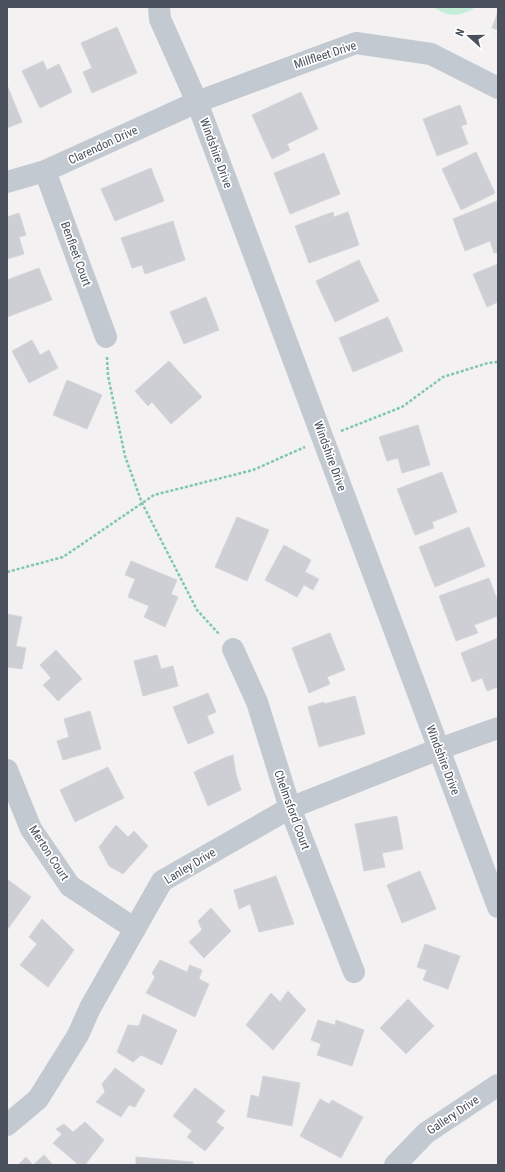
<svg xmlns="http://www.w3.org/2000/svg" width="505" height="1172" viewBox="0 0 505 1172" font-family="'Roboto Condensed',sans-serif">
<rect width="100%" height="100%" fill="#f3f1f1"/>
<path fill="#c3ecd9" d="M 433,7 L 473,7 L 473,9 C 457,17 449,17 433,7 Z"/>
<g fill="#cecfd5" stroke="#d5d6db">
<path d="M 498,12 L 498,30 L 492,28 Z"/>
<path d="M 117,27 L 137,73 L 92,93 L 83,72 L 92,68 L 81,43 Z"/>
<path d="M 43,61 L 47,70 L 59,64 L 72,92 L 40,108 L 22,71 Z"/>
<path d="M 7,85 L 22,122 L 7,128 Z"/>
<path d="M 301,92 L 318,129 L 287,144 L 290,150 L 272,159 L 252,115 Z"/>
<path d="M 460,105 L 467,124 L 461,126 L 468,144 L 437,156 L 423,119 Z"/>
<path d="M 476,152 L 495,193 L 461,210 L 442,169 Z"/>
<path d="M 324,153 L 340,194 L 290,214 L 274,173 Z"/>
<path d="M 151,168 L 164,201 L 115,221 L 101,189 Z"/>
<path d="M 497,201 L 498,252 L 494,253 L 490,241 L 465,251 L 453,219 Z"/>
<path d="M 333,212 L 334,217 L 348,212 L 359,245 L 309,263 L 295,226 Z"/>
<path d="M 19,213 L 26,235 L 19,237 L 24,254 L 7,259 L 7,217 Z"/>
<path d="M 173,221 L 185,260 L 145,274 L 142,265 L 132,268 L 121,238 Z"/>
<path d="M 359,260 L 379,301 L 335,322 L 316,281 Z"/>
<path d="M 498,264 L 498,302 L 487,307 L 473,274 Z"/>
<path d="M 39,268 L 52,300 L 7,317 L 7,280 Z"/>
<path d="M 206,297 L 219,330 L 184,344 L 170,312 Z"/>
<path d="M 388,317 L 403,351 L 353,372 L 339,338 Z"/>
<path d="M 32,340 L 40,355 L 49,350 L 58,368 L 29,383 L 12,351 Z"/>
<path d="M 169,361 L 202,397 L 171,424 L 152,402 L 148,406 L 135,391 Z"/>
<path d="M 67,380 L 102,395 L 87,429 L 53,415 Z"/>
<path d="M 418,425 L 430,465 L 402,473 L 398,458 L 387,461 L 379,437 Z"/>
<path d="M 442,472 L 457,512 L 432,522 L 434,528 L 415,535 L 397,489 Z"/>
<path d="M 237,517 L 269,530 L 247,581 L 215,567 Z"/>
<path d="M 469,527 L 485,566 L 435,587 L 419,547 Z"/>
<path d="M 284,545 L 311,560 L 305,572 L 319,579 L 313,590 L 304,585 L 297,597 L 265,580 Z"/>
<path d="M 131,561 L 177,580 L 171,594 L 178,597 L 165,627 L 144,617 L 149,606 L 128,597 L 135,579 L 125,575 Z"/>
<path d="M 489,578 L 498,602 L 498,616 L 474,625 L 478,633 L 456,641 L 439,596 Z"/>
<path d="M 7,614 L 22,617 L 16,646 L 26,648 L 22,669 L 7,667 Z"/>
<path d="M 330,633 L 345,670 L 327,677 L 330,684 L 309,693 L 292,648 Z"/>
<path d="M 498,638 L 498,687 L 487,691 L 482,678 L 472,682 L 461,653 Z"/>
<path d="M 56,650 L 82,679 L 58,701 L 43,685 L 51,678 L 40,665 Z"/>
<path d="M 157,655 L 161,669 L 173,666 L 178,686 L 143,696 L 134,661 Z"/>
<path d="M 208,693 L 216,712 L 207,716 L 214,733 L 188,744 L 173,707 Z"/>
<path d="M 355,696 L 365,734 L 319,747 L 308,707 L 324,702 L 324,704 Z"/>
<path d="M 90,711 L 101,749 L 63,760 L 57,741 L 69,737 L 64,719 Z"/>
<path d="M 233,755 L 236,774 L 241,790 L 208,806 L 194,772 L 224,758 Z"/>
<path d="M 108,767 L 124,798 L 75,822 L 60,790 Z"/>
<path d="M 397,816 L 403,849 L 382,853 L 385,867 L 364,871 L 355,824 Z"/>
<path d="M 116,825 L 128,837 L 134,831 L 148,846 L 123,874 L 109,866 L 99,847 Z"/>
<path d="M 420,871 L 436,909 L 402,923 L 387,885 Z"/>
<path d="M 276,876 L 294,924 L 259,932 L 250,904 L 239,909 L 234,890 Z"/>
<path d="M 7,879 L 31,897 L 7,930 Z"/>
<path d="M 211,908 L 231,931 L 204,958 L 189,942 L 202,930 L 198,921 Z"/>
<path d="M 42,919 L 74,950 L 48,987 L 20,965 L 37,944 L 29,937 Z"/>
<path d="M 425,944 L 460,956 L 448,989 L 423,980 L 427,970 L 417,967 Z"/>
<path d="M 160,960 L 187,972 L 190,965 L 202,970 L 199,979 L 209,984 L 195,1017 L 146,993 L 155,977 L 152,973 Z"/>
<path d="M 288,991 L 306,1010 L 273,1050 L 246,1025 L 271,993 L 280,1002 Z"/>
<path d="M 408,999 L 434,1026 L 406,1054 L 380,1028 Z"/>
<path d="M 143,1014 L 177,1030 L 162,1065 L 141,1055 L 133,1062 L 117,1052 L 128,1025 L 139,1026 Z"/>
<path d="M 318,1020 L 335,1025 L 336,1020 L 364,1030 L 352,1066 L 317,1055 L 321,1044 L 311,1040 Z"/>
<path d="M 115,1068 L 145,1090 L 135,1107 L 129,1105 L 121,1117 L 96,1102 L 105,1092 L 102,1084 Z"/>
<path d="M 263,1076 L 300,1083 L 292,1126 L 247,1117 L 251,1095 L 259,1097 Z"/>
<path d="M 195,1088 L 225,1111 L 216,1122 L 224,1128 L 205,1151 L 187,1137 L 192,1131 L 173,1116 Z"/>
<path d="M 320,1099 L 329,1104 L 332,1100 L 363,1117 L 341,1158 L 300,1136 Z"/>
<path d="M 85,1122 L 104,1140 L 85,1165 L 79,1165 L 53,1143 L 62,1134 L 56,1129 L 64,1124 L 73,1132 Z"/>
<path d="M 44,1155 L 53,1165 L 18,1165 L 26,1157 L 33,1165 Z"/>
<path d="M 136,1157 L 193,1162 L 193,1165 L 136,1165 Z"/>
</g>
<g fill="none" stroke-linecap="round" stroke-linejoin="round">
<g stroke="#7ec8ae" stroke-width="2.5" stroke-dasharray="3 2" stroke-linecap="butt">
<path d="M 107,357 L 108,376 L 125,456 L 142,503 L 197,610 L 220,635"/>
<path d="M 341,431 L 402,407 L 443,377 L 488,363 L 498,362"/>
<path d="M 7,572 L 63,557 L 154,495 L 253,470 L 305,447"/>
</g>
<g stroke="#c2c9d1" stroke-width="22">
<path d="M 159,7 L 160,19 L 197,102 L 498,907"/>
<path d="M 45,171 L 106,337"/>
<path d="M 7,182 L 45,171 L 197,102 L 356,43 L 431,54 L 498,88"/>
<path d="M 233,649 L 257,702 L 290,808 L 354,972"/>
<path d="M 7,770 L 31,829 L 70,886 L 135,929"/>
<path d="M 7,1125 L 38,1099 L 78,1035 L 90,1008 L 162,881 L 290,808 L 439,749 L 498,728"/>
<path d="M 395,1165 L 426,1133 L 498,1085"/>
</g>
</g>
<g text-anchor="middle" stroke-width="3.5" stroke-linejoin="round" paint-order="stroke">
<g font-size="12" fill="#4a515d" stroke="#fff">
<text transform="translate(325 55) rotate(-18)" y="4">Millfleet Drive</text>
<text transform="translate(103 145) rotate(-25)" y="4">Clarendon Drive</text>
<text transform="translate(216 153) rotate(70)" y="4">Windshire Drive</text>
<text transform="translate(76 254) rotate(70)" y="4">Benfleet Court</text>
<text transform="translate(330 456) rotate(70)" y="4">Windshire Drive</text>
<text transform="translate(443 760) rotate(69)" y="4">Windshire Drive</text>
<text transform="translate(292 810) rotate(70)" y="4">Chelmsford Court</text>
<text transform="translate(49 853) rotate(57)" y="4">Merton Court</text>
<text transform="translate(190 866) rotate(-31)" y="4">Lanley Drive</text>
<text transform="translate(453 1115) rotate(-34)" y="4">Gallery Drive</text>
</g>
</g>
<rect width="505" height="1172" fill="none" stroke="#4a515d" stroke-width="16"/>
<g transform="translate(469 36) rotate(291)" stroke="#ffffff" stroke-width="3" paint-order="stroke">
<path d="M0-3L7 15L0 10L-7 15Z" fill="#4a515d"/>
<text y="-6" font-size="11" font-weight="bold" text-anchor="middle" fill="#4a515d">N</text>
</g>
</svg>
